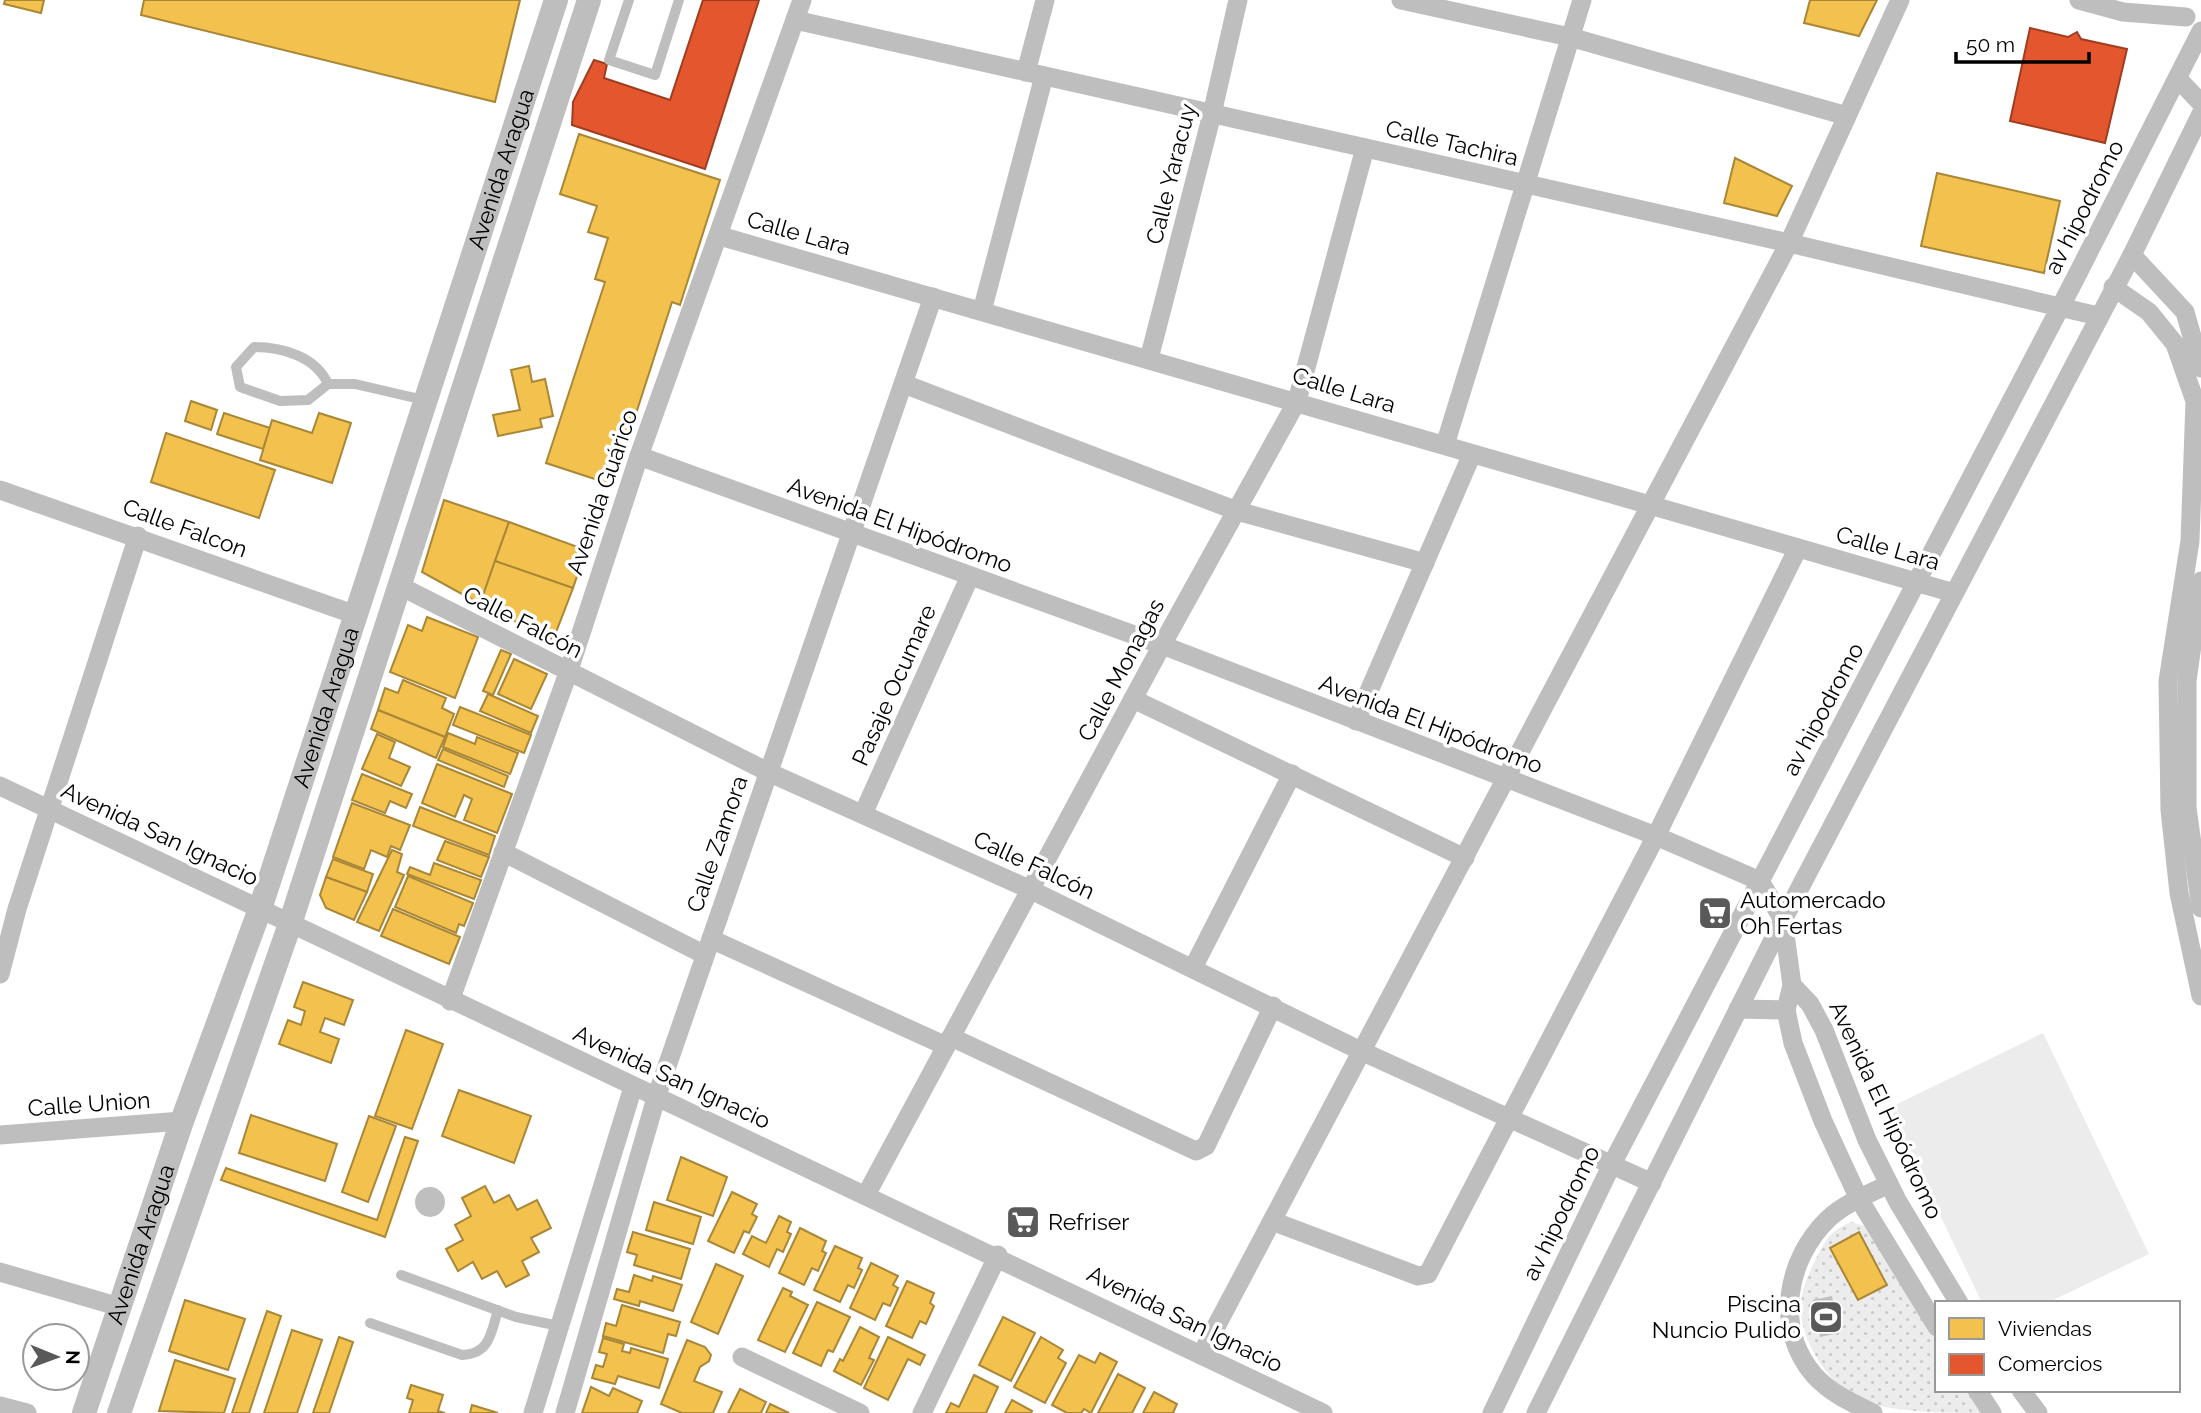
<svg xmlns="http://www.w3.org/2000/svg" width="2201" height="1413" viewBox="0 0 2201 1413" font-family="Raleway,sans-serif">
<defs>
<pattern id="park-dots" width="8" height="8" patternUnits="userSpaceOnUse" patternTransform="scale(1.75)"><rect width="8" height="8" fill="#ececec"/><path d="M2 2h.1M6 6h.1" fill="none" stroke="#c9c9c9" stroke-width="1.8" stroke-linecap="round"/></pattern>
</defs>
<rect width="100%" height="100%" fill="#fff"/>
<path fill="#ececec" d="M 2043,1033 L 2149,1254 L 2047,1303 L 1982,1303 L 1889,1108 Z"/>
<path fill="url(#park-dots)" d="M 1852,1222 L 1864,1226 L 1937,1342 L 1937,1390 L 1969,1390 L 1987,1413 C 1946,1413 1891,1413 1856,1399 C 1829,1382 1805,1347 1801,1315 C 1799,1297 1807,1275 1816,1259 C 1825,1240 1832,1229 1852,1222 Z"/>
<g fill="#bfbfbf">
<circle cx="430" cy="1202" r="15"/>
<path d="M 1832,1296 L 1839,1333 L 1820,1337 L 1813,1300 Z"/>
</g>
<g fill="#f2c14e" stroke="#a98737" stroke-width="2">
<path d="M 5,0 L 44,0 L 41,13 L 4,4 Z"/>
<path d="M 144,0 L 520,0 L 495,102 L 141,15 Z"/>
<path d="M 1810,0 L 1877,0 L 1859,36 L 1804,23 Z"/>
<path d="M 579,134 L 720,180 L 680,305 L 672,302 L 613,485 L 546,463 L 605,282 L 595,279 L 608,238 L 588,232 L 597,206 L 560,194 Z"/>
<path d="M 1735,158 L 1792,186 L 1777,216 L 1724,203 Z"/>
<path d="M 1937,173 L 2060,201 L 2044,273 L 1921,246 Z"/>
<path d="M 529,366 L 532,382 L 545,379 L 553,416 L 540,419 L 542,427 L 498,436 L 493,415 L 520,410 L 511,370 Z"/>
<path d="M 191,401 L 217,410 L 211,430 L 185,421 Z"/>
<path d="M 224,413 L 270,428 L 263,449 L 217,434 Z"/>
<path d="M 319,413 L 351,423 L 332,483 L 260,460 L 272,420 L 312,433 Z"/>
<path d="M 166,433 L 275,470 L 259,518 L 151,482 Z"/>
<path d="M 444,500 L 509,522 L 480,604 L 422,572 Z"/>
<path d="M 509,522 L 586,550 L 573,588 L 495,561 Z"/>
<path d="M 495,561 L 573,588 L 553,640 L 480,604 Z"/>
<path d="M 427,617 L 478,637 L 455,698 L 390,672 L 408,625 L 422,631 Z"/>
<path d="M 501,650 L 511,654 L 493,695 L 483,691 Z"/>
<path d="M 514,659 L 547,674 L 531,709 L 498,694 Z"/>
<path d="M 403,680 L 446,698 L 442,708 L 454,714 L 445,737 L 378,710 L 385,688 L 398,693 Z"/>
<path d="M 488,694 L 538,716 L 531,733 L 480,711 Z"/>
<path d="M 460,707 L 531,735 L 524,753 L 453,725 Z"/>
<path d="M 378,710 L 445,737 L 436,758 L 371,729 Z"/>
<path d="M 448,733 L 475,744 L 477,737 L 518,753 L 510,774 L 443,747 Z"/>
<path d="M 377,734 L 395,742 L 389,758 L 410,767 L 401,786 L 362,769 Z"/>
<path d="M 443,749 L 508,776 L 504,787 L 438,760 Z"/>
<path d="M 437,764 L 512,794 L 497,833 L 464,820 L 472,799 L 464,795 L 455,817 L 422,803 Z"/>
<path d="M 362,774 L 412,794 L 406,808 L 390,801 L 385,813 L 352,800 Z"/>
<path d="M 352,803 L 410,825 L 400,850 L 391,846 L 387,857 L 371,850 L 364,869 L 333,857 Z"/>
<path d="M 420,807 L 495,836 L 489,855 L 413,826 Z"/>
<path d="M 445,841 L 489,857 L 481,877 L 437,860 Z"/>
<path d="M 392,850 L 402,854 L 397,872 L 404,875 L 379,931 L 357,922 Z"/>
<path d="M 333,859 L 373,874 L 367,892 L 326,877 Z"/>
<path d="M 434,863 L 481,880 L 474,899 L 407,874 L 410,867 L 430,875 Z"/>
<path d="M 408,876 L 473,903 L 464,926 L 459,924 L 456,933 L 395,907 Z"/>
<path d="M 326,877 L 367,892 L 354,920 L 326,908 L 320,895 Z"/>
<path d="M 393,909 L 460,937 L 449,964 L 381,936 Z"/>
<path d="M 303,982 L 353,1000 L 344,1025 L 325,1018 L 320,1032 L 339,1039 L 331,1063 L 279,1044 L 288,1020 L 301,1025 L 305,1011 L 294,1007 Z"/>
<path d="M 406,1030 L 443,1044 L 412,1129 L 375,1116 Z"/>
<path d="M 459,1090 L 531,1116 L 514,1163 L 442,1136 Z"/>
<path d="M 251,1115 L 337,1144 L 325,1181 L 239,1153 Z"/>
<path d="M 369,1116 L 396,1126 L 368,1202 L 342,1192 Z"/>
<path d="M 405,1137 L 418,1141 L 385,1237 L 221,1180 L 226,1168 L 377,1220 Z"/>
<path d="M 681,1157 L 727,1177 L 713,1216 L 667,1200 Z"/>
<path d="M 485,1186 L 494,1203 L 509,1195 L 517,1210 L 537,1200 L 551,1228 L 531,1238 L 539,1252 L 522,1261 L 529,1275 L 506,1287 L 497,1271 L 482,1279 L 473,1262 L 458,1271 L 446,1249 L 463,1240 L 455,1225 L 471,1216 L 462,1198 Z"/>
<path d="M 732,1192 L 757,1204 L 752,1214 L 757,1217 L 749,1233 L 744,1231 L 734,1253 L 708,1241 Z"/>
<path d="M 654,1202 L 701,1217 L 693,1244 L 646,1230 Z"/>
<path d="M 779,1216 L 791,1222 L 787,1232 L 791,1234 L 783,1252 L 777,1249 L 769,1267 L 743,1254 L 752,1236 L 766,1243 Z"/>
<path d="M 800,1228 L 826,1241 L 822,1251 L 826,1253 L 818,1271 L 812,1268 L 804,1285 L 779,1273 Z"/>
<path d="M 633,1232 L 690,1249 L 681,1279 L 634,1265 L 637,1255 L 627,1252 Z"/>
<path d="M 1859,1232 L 1887,1285 L 1858,1300 L 1830,1248 Z"/>
<path d="M 835,1246 L 862,1258 L 858,1268 L 862,1270 L 854,1288 L 848,1285 L 840,1302 L 814,1290 Z"/>
<path d="M 871,1263 L 898,1276 L 893,1285 L 898,1288 L 890,1306 L 883,1303 L 875,1320 L 850,1308 Z"/>
<path d="M 716,1264 L 743,1276 L 718,1334 L 691,1322 Z"/>
<path d="M 634,1275 L 652,1281 L 653,1276 L 682,1285 L 673,1311 L 640,1301 L 639,1306 L 614,1299 L 617,1289 L 629,1292 Z"/>
<path d="M 907,1281 L 934,1293 L 930,1303 L 934,1306 L 926,1324 L 920,1321 L 912,1338 L 886,1326 Z"/>
<path d="M 783,1288 L 792,1292 L 790,1296 L 808,1305 L 785,1352 L 758,1340 Z"/>
<path d="M 185,1300 L 245,1319 L 228,1370 L 169,1351 Z"/>
<path d="M 817,1302 L 850,1317 L 833,1352 L 828,1350 L 821,1366 L 793,1353 Z"/>
<path d="M 622,1305 L 680,1322 L 676,1336 L 668,1334 L 663,1353 L 603,1336 L 606,1323 L 616,1326 Z"/>
<path d="M 267,1311 L 281,1316 L 249,1413 L 232,1413 Z"/>
<path d="M 1003,1317 L 1035,1333 L 1011,1381 L 979,1365 Z"/>
<path d="M 860,1327 L 879,1337 L 869,1358 L 874,1360 L 861,1385 L 834,1371 L 840,1359 L 843,1361 Z"/>
<path d="M 292,1330 L 322,1340 L 297,1413 L 264,1413 Z"/>
<path d="M 339,1337 L 353,1342 L 329,1413 L 313,1413 Z"/>
<path d="M 888,1337 L 925,1355 L 920,1365 L 908,1359 L 888,1400 L 864,1388 Z"/>
<path d="M 1041,1337 L 1063,1350 L 1058,1358 L 1066,1363 L 1045,1403 L 1014,1387 Z"/>
<path d="M 603,1338 L 624,1344 L 622,1351 L 630,1353 L 631,1348 L 668,1359 L 659,1388 L 618,1376 L 615,1384 L 592,1378 L 596,1365 L 603,1367 L 607,1354 L 599,1352 Z"/>
<path d="M 687,1340 L 705,1347 L 711,1355 L 709,1361 L 700,1367 L 694,1381 L 722,1392 L 713,1413 L 682,1413 L 661,1404 Z"/>
<path d="M 1100,1353 L 1117,1362 L 1091,1413 L 1084,1409 L 1081,1413 L 1067,1413 L 1052,1405 L 1079,1355 L 1095,1363 Z"/>
<path d="M 175,1360 L 235,1379 L 224,1413 L 159,1411 Z"/>
<path d="M 1118,1374 L 1145,1388 L 1132,1413 L 1098,1413 Z"/>
<path d="M 974,1375 L 998,1387 L 986,1413 L 946,1413 L 951,1403 L 959,1407 Z"/>
<path d="M 411,1385 L 443,1395 L 438,1411 L 445,1413 L 409,1413 L 413,1400 L 407,1398 Z"/>
<path d="M 591,1387 L 609,1396 L 613,1388 L 642,1401 L 637,1413 L 582,1413 Z"/>
<path d="M 740,1389 L 766,1402 L 761,1413 L 728,1413 Z"/>
<path d="M 1154,1392 L 1177,1404 L 1173,1413 L 1143,1413 Z"/>
<path d="M 1012,1400 L 1032,1411 L 1031,1413 L 1005,1413 Z"/>
<path d="M 770,1404 L 789,1413 L 766,1413 Z"/>
<path d="M 472,1405 L 498,1413 L 470,1413 Z"/>
</g>
<g fill="#e4572e" stroke="#a03d20" stroke-width="2">
<path d="M 703,0 L 759,0 L 705,169 L 572,125 L 573,102 L 594,60 L 607,64 L 604,78 L 670,100 Z"/>
<path d="M 2030,28 L 2068,37 L 2077,32 L 2081,39 L 2127,49 L 2105,143 L 2010,121 Z"/>
</g>
<g fill="none" stroke-linecap="round" stroke-linejoin="round">
<g stroke="#bebebe" stroke-width="10">
<path d="M 629,0 L 609,60 L 655,75 L 679,0"/>
<path d="M 328,384 C 316,357 283,347 254,347 L 236,367 L 240,387 L 280,401 L 308,400 L 328,384 L 355,384 L 424,400"/>
<path d="M 401,1275 L 516,1317 L 559,1326"/>
<path d="M 370,1323 L 462,1355 C 490,1354 491,1333 498,1310"/>
</g>
<g stroke="#bebebe" stroke-width="19">
<path d="M 1401,0 L 1570,37 L 1847,116"/>
<path d="M 2079,0 L 2123,12 L 2186,17"/>
<path d="M 795,20 L 1789,243 L 2098,316"/>
<path d="M 1026,72 L 1045,0"/>
<path d="M 2178,79 L 2201,103"/>
<path d="M 720,236 L 1954,593"/>
<path d="M 2132,255 L 2185,312 L 2201,368"/>
<path d="M 2113,287 L 2149,312 L 2175,344 L 2195,401 L 2190,541 L 2168,681 L 2170,810 L 2179,893 L 2201,996"/>
<path d="M 982,311 L 1044,76"/>
<path d="M 1149,359 L 1212,114 L 1238,0"/>
<path d="M 904,384 L 1237,511 L 1425,563"/>
<path d="M 1445,445 L 1582,0"/>
<path d="M 639,456 L 1162,645 L 1656,836 L 1760,881 L 1783,920 L 1792,985 L 1810,1004 L 1824,1030 L 1867,1140 L 1898,1202 L 1959,1303"/>
<path d="M 0,490 L 353,614"/>
<path d="M 2201,581 L 2187,681 L 2187,808 L 2201,908"/>
<path d="M 398,585 L 768,772 L 1031,890 L 1361,1051 L 1652,1183"/>
<path d="M 1133,699 L 1465,858"/>
<path d="M 1356,721 L 1472,454"/>
<path d="M 0,786 C 441,995 883,1202 1323,1413"/>
<path d="M 863,814 L 970,576"/>
<path d="M 503,852 L 705,955"/>
<path d="M 711,939 L 946,1046"/>
<path d="M 1193,968 L 1292,774"/>
<path d="M 0,974 L 17,909 L 138,536"/>
<path d="M 1792,985 L 1786,1010 L 1793,1043 L 1823,1121 L 1859,1199 L 1937,1327"/>
<path d="M 450,1001 L 568,673 L 639,456 L 802,0"/>
<path d="M 1738,1009 L 1786,1010"/>
<path d="M 951,1037 L 1196,1151 L 1206,1146 L 1273,1006"/>
<path d="M 0,1135 L 182,1121"/>
<path d="M 866,1195 L 1162,645 L 1297,401 L 1365,148"/>
<path d="M 1272,1221 L 1418,1276 L 1428,1274 L 1656,836 L 1798,548"/>
<path d="M 0,1272 L 120,1307"/>
<path d="M 1201,1355 L 1789,243 L 1900,0"/>
<path d="M 742,1357 L 860,1413"/>
<path d="M 1977,1390 L 1992,1413"/>
<path d="M 2021,1390 L 2038,1413"/>
<path d="M 0,1406 L 27,1413"/>
<path d="M 533,1413 L 633,1087"/>
<path d="M 565,1413 L 656,1098 L 933,297"/>
<path d="M 922,1413 L 998,1255"/>
<path d="M 1492,1413 L 1612,1164 L 2074,281 L 2201,31"/>
<path d="M 1536,1413 L 1783,920 L 2132,255 L 2201,114"/>
<path d="M 1873,1413 C 1852,1403 1830,1393 1814,1375 C 1774,1328 1786,1260 1828,1219 C 1845,1203 1869,1194 1889,1184"/>
</g>
<g stroke="#bebebe" stroke-width="24">
<path id="s1" d="M 84,1413 L 182,1121 L 260,909 L 556,0"/>
<path d="M 119,1413 L 290,924 L 589,0"/>
</g>
</g>
<defs>
<g id="supermarket-square" transform="scale(1.75)"><rect x="-9" y="-9" width="18" height="18" rx="4" fill="#595959" stroke="#fff"/><path d="M-6-5.5h2.5l.6 2H6L4.5 2H-2.5L-4.4-4H-6ZM-1.5 3.2a1.3 1.3 0 1 0 .1 0ZM3 3.2a1.3 1.3 0 1 0 .1 0Z" fill="#fff"/></g>
<g id="stadium-square" transform="scale(1.75)"><rect x="-9" y="-9" width="18" height="18" rx="4" fill="#595959" stroke="#fff"/><path d="M0-5a6.5 5 0 1 0 0 10a6.5 5 0 1 0 0-10ZM-3.5-1.8h7v3.6h-7Z" fill="#fff"/></g>
</defs>
<g fill-rule="evenodd">
<use href="#supermarket-square" x="1715" y="913"/>
<use href="#supermarket-square" x="1023" y="1222"/>
<use href="#stadium-square" x="1826" y="1317"/>
</g>
<g text-anchor="middle" stroke-width="7" stroke-linejoin="round" paint-order="stroke">
<g font-size="23" fill="#000" stroke="#fff">
<text transform="translate(1452 143) rotate(13)" y="8">Calle Tachira</text>
<text dy="8" stroke="none"><textPath href="#s1" startOffset="1312">Avenida Aragua</textPath></text>
<text transform="translate(1171 174) rotate(-76)" y="8">Calle Yaracuy</text>
<text transform="translate(2084 207) rotate(-63)" y="8">av hipodromo</text>
<text transform="translate(799 233) rotate(16)" y="8">Calle Lara</text>
<text transform="translate(1344 390) rotate(17)" y="8">Calle Lara</text>
<text transform="translate(602 492) rotate(-71)" y="8">Avenida Guárico</text>
<text transform="translate(900 525) rotate(20)" y="8">Avenida El Hipódromo</text>
<text transform="translate(185 528) rotate(20)" y="8">Calle Falcon</text>
<text transform="translate(1888 548) rotate(16)" y="8">Calle Lara</text>
<text transform="translate(523 622) rotate(27)" y="8">Calle Falcón</text>
<text transform="translate(1121 670) rotate(-62)" y="8">Calle Monagas</text>
<text transform="translate(894 685) rotate(-66)" y="8">Pasaje Ocumare</text>
<text dy="8" stroke="none"><textPath href="#s1" startOffset="746">Avenida Aragua</textPath></text>
<text transform="translate(1823 709) rotate(-62)" y="8">av hipodromo</text>
<text transform="translate(1431 724) rotate(21)" y="8">Avenida El Hipódromo</text>
<text transform="translate(160 834) rotate(25)" y="8">Avenida San Ignacio</text>
<text transform="translate(717 844) rotate(-71)" y="8">Calle Zamora</text>
<text transform="translate(1034 865) rotate(25)" y="8">Calle Falcón</text>
<text transform="translate(672 1077) rotate(25)" y="8">Avenida San Ignacio</text>
<text transform="translate(89 1104) rotate(-4)" y="8">Calle Union</text>
<text transform="translate(1886 1110) rotate(65)" y="8">Avenida El Hipódromo</text>
<text transform="translate(1561 1213) rotate(-64)" y="8">av hipodromo</text>
<text dy="8" stroke="none"><textPath href="#s1" startOffset="178">Avenida Aragua</textPath></text>
<text transform="translate(1185 1319) rotate(26)" y="8">Avenida San Ignacio</text>
</g>
<g font-size="23" fill="#000" stroke="#fff" text-anchor="start">
<text x="1740" y="908">Automercado<tspan x="1740" dy="26">Oh Fertas</tspan></text>
<text x="1048" y="1230">Refriser</text>
<text x="1801" y="1312" text-anchor="end">Piscina<tspan x="1801" dy="26">Nuncio Pulido</tspan></text>
</g>
</g>
<rect x="1935" y="1301" width="245" height="91" fill="#ffffff" stroke="#999999" stroke-width="2"/>
<rect x="1949" y="1318" width="35" height="21" fill="#f2c14e" stroke="#999999" stroke-width="2"/>
<text x="1998" y="1336" font-size="21" fill="#000000">Viviendas</text>
<rect x="1949" y="1354" width="35" height="21" fill="#e4572e" stroke="#999999" stroke-width="2"/>
<text x="1998" y="1371" font-size="21" fill="#000000">Comercios</text>
<g transform="translate(56 1357) rotate(91)"><circle r="33" fill="#ffffff" stroke="#999999" stroke-width="2"/>
<path d="M0-5L12 26L0 18L-12 26Z" fill="#595959"/>
<text y="-10" font-size="19" font-weight="bold" text-anchor="middle" fill="#000000">N</text>
</g>
<path d="M1956 52v10h133v-10" fill="none" stroke="#000000" stroke-width="3.5"/>
<text x="1966" y="52" font-size="21" fill="#000000" stroke="#ffffff" stroke-width="5" paint-order="stroke">50 m</text>
</svg>
